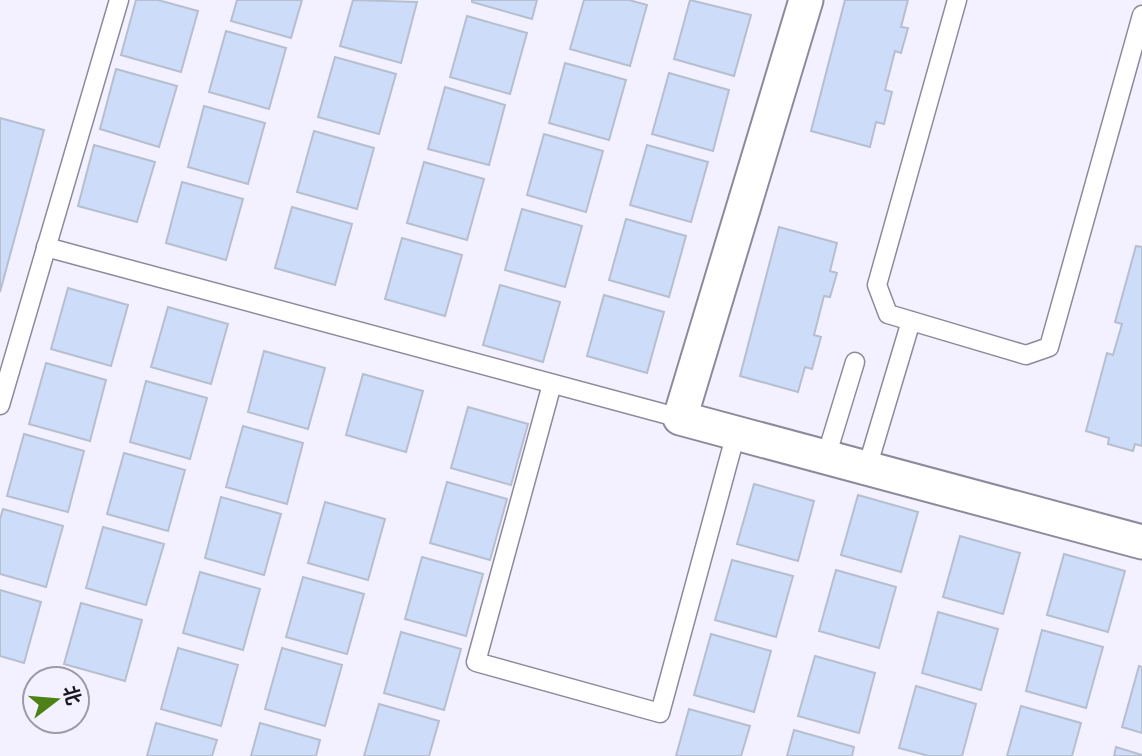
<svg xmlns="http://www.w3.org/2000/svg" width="1142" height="756" viewBox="0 0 1142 756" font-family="'Roboto Condensed','Noto Sans SC',sans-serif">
<rect width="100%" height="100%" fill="#f3f0ff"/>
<g fill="#cddcf9" stroke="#b6bfcf" stroke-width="2">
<path d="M 136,0 L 158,0 L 198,11 L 181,72 L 121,55 Z"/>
<path d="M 237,0 L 302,0 L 291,38 L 231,21 Z"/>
<path d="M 353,0 L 417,2 L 401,63 L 340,46 Z"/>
<path d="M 472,0 L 537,0 L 532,19 L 472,2 Z"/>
<path d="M 584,0 L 629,0 L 647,5 L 630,66 L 570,49 Z"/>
<path d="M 690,0 L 751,15 L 734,76 L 674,59 Z"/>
<path d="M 845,0 L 908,0 L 901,27 L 908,28 L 901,53 L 895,51 L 885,90 L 892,92 L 884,124 L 876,122 L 870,147 L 811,131 Z"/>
<path d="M 467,16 L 527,33 L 510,94 L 450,77 Z"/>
<path d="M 226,31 L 286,48 L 269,109 L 209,92 Z"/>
<path d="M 335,57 L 396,74 L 379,134 L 318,117 Z"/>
<path d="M 565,63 L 626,80 L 609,140 L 549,123 Z"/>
<path d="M 116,69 L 177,86 L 159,147 L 100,129 Z"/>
<path d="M 669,73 L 729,90 L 713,151 L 652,134 Z"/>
<path d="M 445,87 L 505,105 L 489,165 L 428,149 Z"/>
<path d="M 204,106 L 265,123 L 248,184 L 188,167 Z"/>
<path d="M 0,118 L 44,130 L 0,292 Z"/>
<path d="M 314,131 L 374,148 L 357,209 L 297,192 Z"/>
<path d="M 544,134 L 603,151 L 586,212 L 527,195 Z"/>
<path d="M 94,145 L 155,162 L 137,222 L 78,206 Z"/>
<path d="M 647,145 L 708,162 L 691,222 L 630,205 Z"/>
<path d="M 424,162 L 484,179 L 467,240 L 407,223 Z"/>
<path d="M 182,182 L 243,199 L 226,260 L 166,243 Z"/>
<path d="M 292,207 L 352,224 L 335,285 L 275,268 Z"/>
<path d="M 522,209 L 582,226 L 565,287 L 505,270 Z"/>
<path d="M 626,219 L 686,236 L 669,297 L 609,280 Z"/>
<path d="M 779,227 L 837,243 L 830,271 L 837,273 L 830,297 L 824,296 L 814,335 L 821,337 L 812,369 L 805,367 L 798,392 L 740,376 Z"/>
<path d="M 402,238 L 462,255 L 445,316 L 385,299 Z"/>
<path d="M 1136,246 L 1142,247 L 1142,446 L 1135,444 L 1133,451 L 1108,444 L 1109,438 L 1086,431 L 1107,353 L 1113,355 L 1122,324 L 1115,322 Z"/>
<path d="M 500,285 L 560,302 L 543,362 L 483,345 Z"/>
<path d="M 68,288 L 128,305 L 111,366 L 51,349 Z"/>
<path d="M 604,295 L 664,312 L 647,373 L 587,356 Z"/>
<path d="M 168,307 L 228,324 L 211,384 L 151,367 Z"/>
<path d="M 264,351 L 325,368 L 308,429 L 248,412 Z"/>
<path d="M 46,363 L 106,380 L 90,441 L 29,424 Z"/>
<path d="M 363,374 L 423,391 L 406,452 L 346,435 Z"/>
<path d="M 146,381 L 207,398 L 190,459 L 130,442 Z"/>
<path d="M 468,407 L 528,424 L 511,485 L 451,468 Z"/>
<path d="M 243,426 L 303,443 L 287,504 L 226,487 Z"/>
<path d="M 24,434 L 84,451 L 68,512 L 7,496 Z"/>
<path d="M 124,453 L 185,470 L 168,531 L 107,514 Z"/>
<path d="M 447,482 L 507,499 L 490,560 L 430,543 Z"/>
<path d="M 754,484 L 814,501 L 798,561 L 737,544 Z"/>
<path d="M 858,495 L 918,512 L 901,572 L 841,555 Z"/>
<path d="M 221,497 L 281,514 L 264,575 L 205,558 Z"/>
<path d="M 325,502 L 385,519 L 368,580 L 308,563 Z"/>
<path d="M 3,509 L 63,526 L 46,587 L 0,574 L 0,519 Z"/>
<path d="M 103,527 L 164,544 L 146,605 L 86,588 Z"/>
<path d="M 960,536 L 1020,553 L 1003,614 L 943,597 Z"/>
<path d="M 1064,554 L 1125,571 L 1108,632 L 1047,615 Z"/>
<path d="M 422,557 L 483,574 L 466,636 L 405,619 Z"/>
<path d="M 732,560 L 793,576 L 776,637 L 715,620 Z"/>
<path d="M 836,570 L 896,587 L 879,648 L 819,631 Z"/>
<path d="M 200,572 L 260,589 L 243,650 L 183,633 Z"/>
<path d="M 303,577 L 364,594 L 347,654 L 286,637 Z"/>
<path d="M 0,590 L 41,602 L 24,663 L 0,656 Z"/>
<path d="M 81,603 L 142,620 L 125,681 L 64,664 Z"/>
<path d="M 938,612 L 998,629 L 981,690 L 922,673 Z"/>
<path d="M 1042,630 L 1103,647 L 1086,708 L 1026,691 Z"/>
<path d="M 401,632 L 461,649 L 444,710 L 384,693 Z"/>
<path d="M 711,634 L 771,651 L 754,712 L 694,695 Z"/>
<path d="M 178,648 L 238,665 L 221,726 L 161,709 Z"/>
<path d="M 282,648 L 342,665 L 325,726 L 265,709 Z"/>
<path d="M 815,656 L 875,673 L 859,733 L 798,716 Z"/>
<path d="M 1139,666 L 1142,667 L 1142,733 L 1122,727 Z"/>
<path d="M 916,686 L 976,704 L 962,756 L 929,756 L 899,748 Z"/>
<path d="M 379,704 L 439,721 L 429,756 L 364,756 Z"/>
<path d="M 1021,706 L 1081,723 L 1072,756 L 1007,756 Z"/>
<path d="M 689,709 L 750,726 L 741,756 L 676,756 Z"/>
<path d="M 156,723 L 217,740 L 212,756 L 147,756 Z"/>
<path d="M 260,723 L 320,740 L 316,756 L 251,756 Z"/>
<path d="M 794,730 L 854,747 L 852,756 L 787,756 Z"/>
<path d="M 1116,747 L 1142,755 L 1142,756 L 1114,756 Z"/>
</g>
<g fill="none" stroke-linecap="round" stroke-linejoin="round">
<g stroke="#8e8a9b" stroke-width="21">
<g id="service">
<path d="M 957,0 L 877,285 L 888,314 L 1026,355 L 1049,347 L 1142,15"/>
<path d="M 46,247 L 680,418"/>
<path d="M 552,384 L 476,662 L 660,713 L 736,433"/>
<path d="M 0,405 L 119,0"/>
<path d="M 826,457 L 855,362"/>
<path d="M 867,468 L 911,321"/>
</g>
</g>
<g stroke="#8e8a9b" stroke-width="37">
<path id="minor" d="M 806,0 L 680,418 L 1142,542"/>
</g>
<use href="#service" stroke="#fff" stroke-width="18"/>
<use href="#minor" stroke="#fff" stroke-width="33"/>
</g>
<g transform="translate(56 700) rotate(74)"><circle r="33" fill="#f3f0ff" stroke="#9d9aa5" stroke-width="2"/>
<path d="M0-5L12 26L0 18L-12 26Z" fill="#4d8116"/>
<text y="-10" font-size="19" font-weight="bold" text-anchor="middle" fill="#1b191f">北</text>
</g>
</svg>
